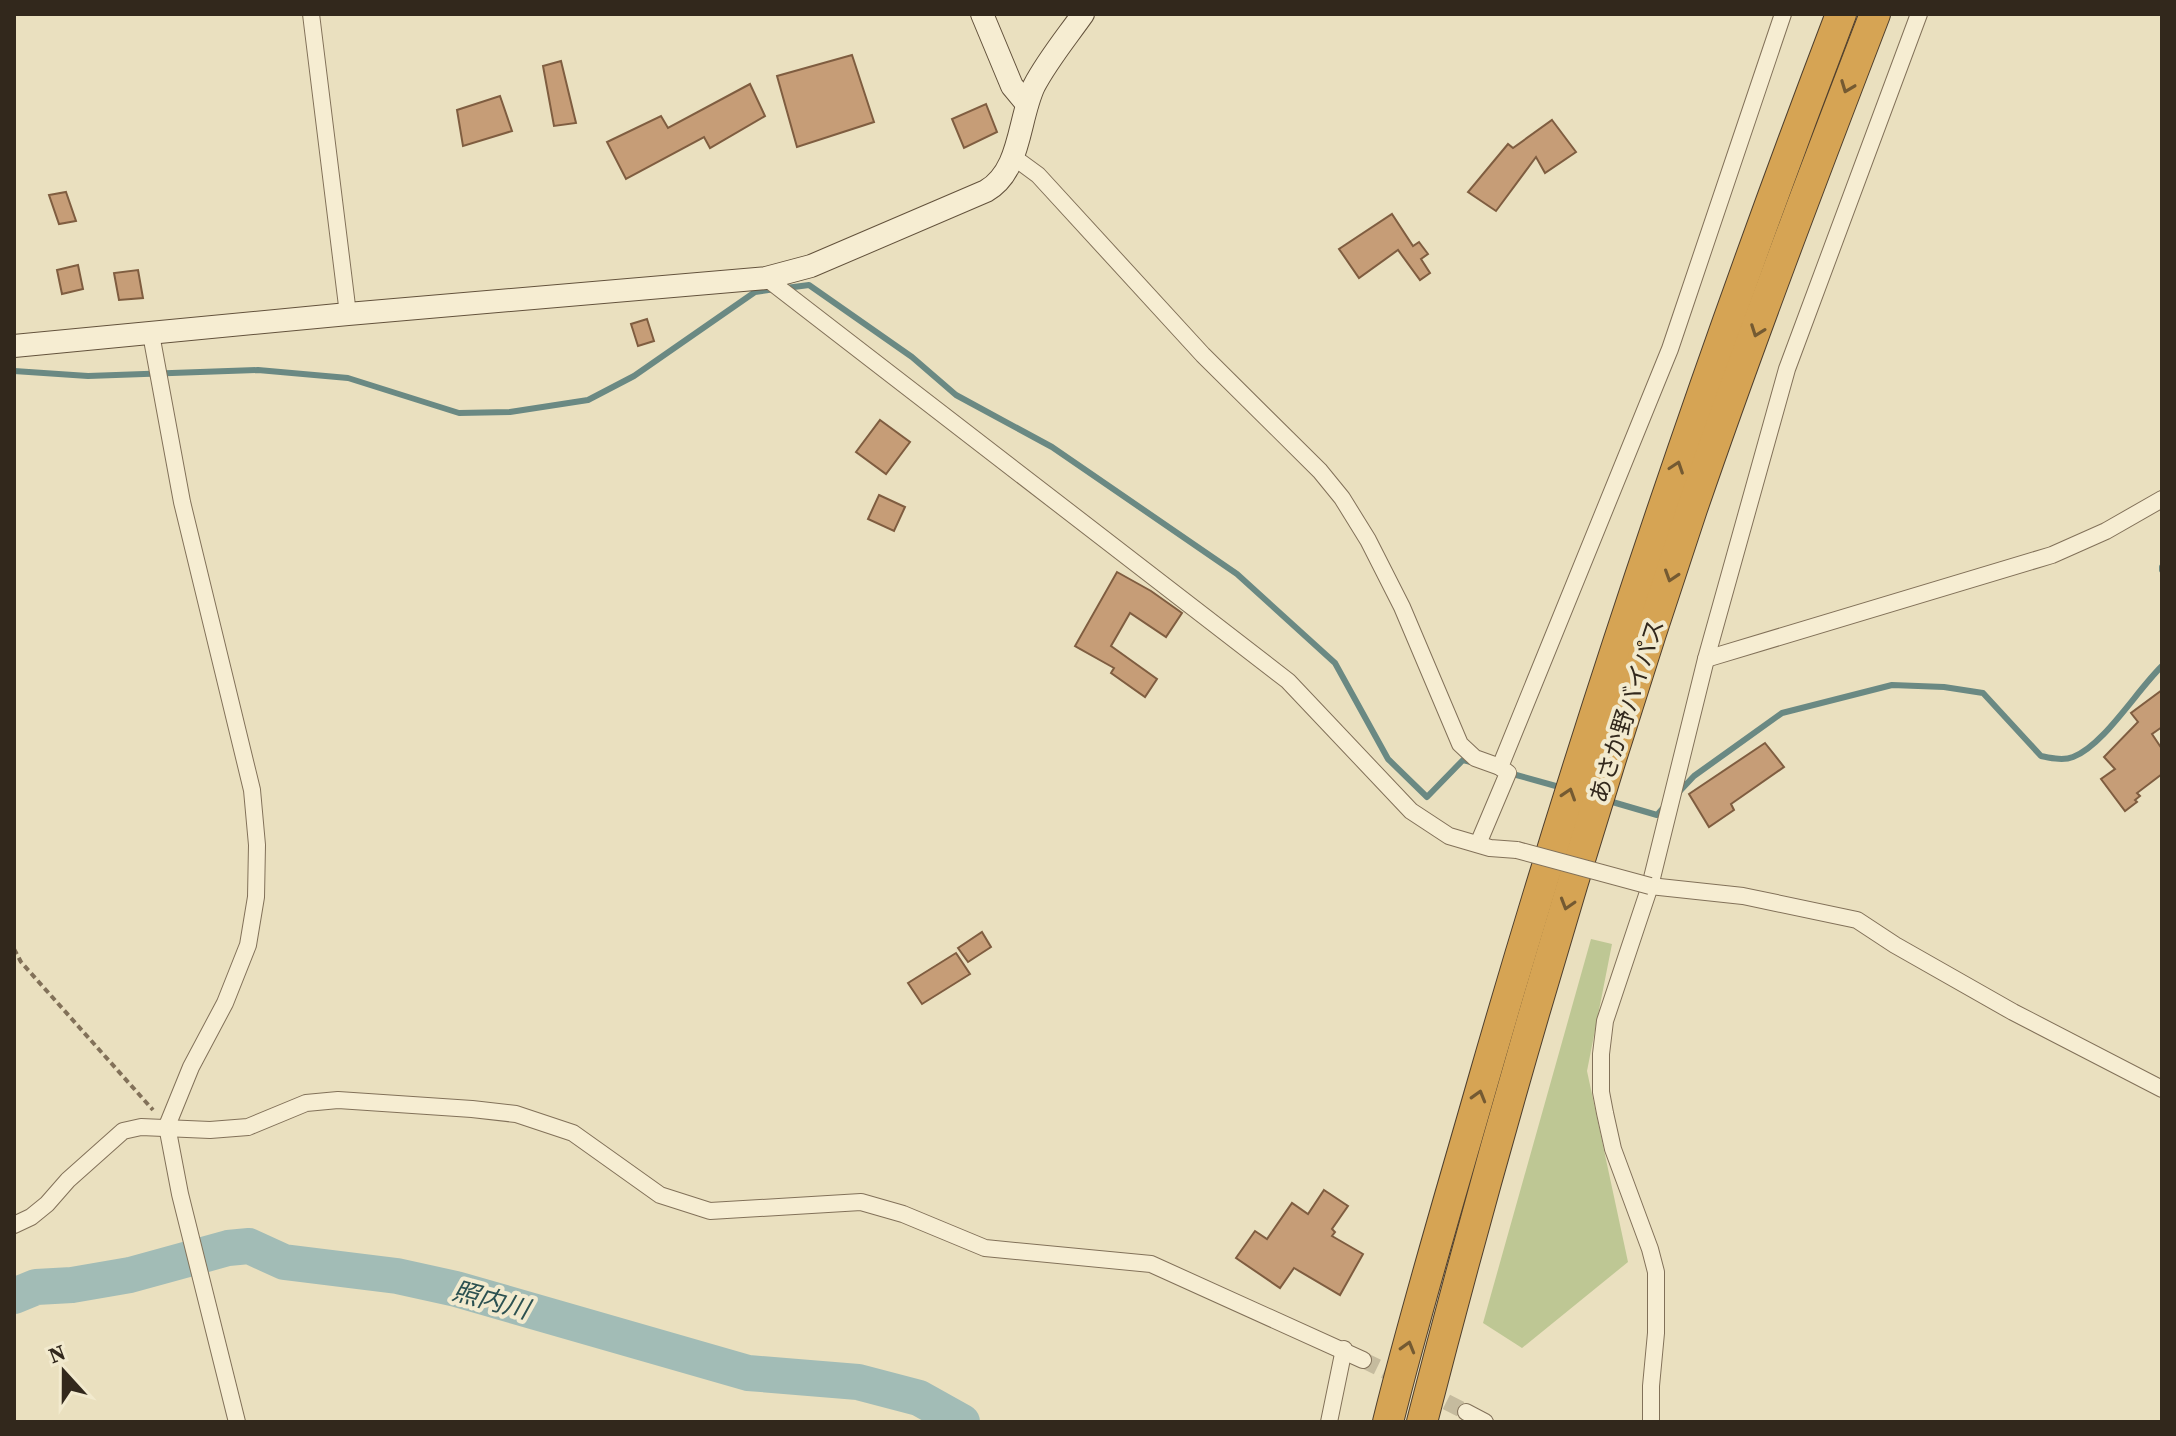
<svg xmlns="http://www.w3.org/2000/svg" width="2176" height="1436" viewBox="0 0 2176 1436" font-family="'Source Serif 4','Noto Sans JP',serif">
<rect width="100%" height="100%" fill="#eae0bf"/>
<path fill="#bec794" d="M 1591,939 L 1612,944 L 1587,1071 L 1628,1262 L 1522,1348 L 1483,1323 Z"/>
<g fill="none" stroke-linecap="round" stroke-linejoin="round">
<g stroke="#6a8983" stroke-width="6">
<path d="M 786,288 L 809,285 L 912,357 L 956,395 L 1052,447 L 1237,574 L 1335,663 L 1388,759 L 1427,797 L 1463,760 L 1471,762"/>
<path d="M 14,371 L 88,376 L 258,370 L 348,378 L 459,413 L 510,412 L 588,400 L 634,376 L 755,292 L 775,289"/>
<path d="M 2162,567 L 2162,570"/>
<path d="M 1509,773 L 1563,788"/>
<path d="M 1678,793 L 1694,776 L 1782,713 L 1892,685 L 1944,687 L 1983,693 L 2041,756 C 2051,758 2063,761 2073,757 C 2104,745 2137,690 2162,666"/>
<path d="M 1609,801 L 1657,815 L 1664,807"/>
</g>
<path stroke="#a2bcb6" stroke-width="36" d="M 14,1296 L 36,1287 L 72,1285 L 130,1275 L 228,1248 L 249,1246 L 284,1262 L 397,1276 L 456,1289 L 748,1373 L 858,1382 L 919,1398 L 962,1422"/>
</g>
<g fill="#c69d77" stroke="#7f5d40" stroke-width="2">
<path d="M 852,55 L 874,122 L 797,147 L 777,76 Z"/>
<path d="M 561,61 L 576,123 L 554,126 L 543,66 Z"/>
<path d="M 750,84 L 765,116 L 710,148 L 704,137 L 626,179 L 607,142 L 661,116 L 668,128 Z"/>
<path d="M 500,96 L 512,131 L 463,146 L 457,110 Z"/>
<path d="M 986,104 L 997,132 L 964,148 L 952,119 Z"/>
<path d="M 1552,120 L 1576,152 L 1545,173 L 1536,157 L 1496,211 L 1468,192 L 1508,144 L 1513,148 Z"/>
<path d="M 66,192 L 76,221 L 59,224 L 49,195 Z"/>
<path d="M 1392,214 L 1413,246 L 1419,242 L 1428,254 L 1421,259 L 1430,273 L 1420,280 L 1398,250 L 1359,278 L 1339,249 Z"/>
<path d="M 78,265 L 83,289 L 62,294 L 57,270 Z"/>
<path d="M 138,270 L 143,298 L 119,300 L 114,273 Z"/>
<path d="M 647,319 L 654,341 L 638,346 L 631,324 Z"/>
<path d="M 880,420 L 910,442 L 886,474 L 856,452 Z"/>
<path d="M 879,495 L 905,507 L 894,531 L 868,519 Z"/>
<path d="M 1117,572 L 1151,591 L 1182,613 L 1166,637 L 1130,613 L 1111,646 L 1157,679 L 1145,697 L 1111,673 L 1114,668 L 1075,646 Z"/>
<path d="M 2162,690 L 2162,727 L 2152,734 L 2162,749 L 2162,774 L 2137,793 L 2140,796 L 2135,800 L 2137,802 L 2125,811 L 2101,779 L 2115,769 L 2104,757 L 2138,722 L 2131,713 Z"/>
<path d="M 1765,743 L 1784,767 L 1731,804 L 1734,810 L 1709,827 L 1689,794 Z"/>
<path d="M 982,932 L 991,947 L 968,962 L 958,948 Z"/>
<path d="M 956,953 L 970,974 L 922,1004 L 908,983 Z"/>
<path d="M 1324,1190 L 1348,1206 L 1332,1229 L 1335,1232 L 1332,1236 L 1363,1254 L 1340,1295 L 1294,1268 L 1280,1288 L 1236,1258 L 1255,1231 L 1267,1239 L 1292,1203 L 1308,1214 Z"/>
</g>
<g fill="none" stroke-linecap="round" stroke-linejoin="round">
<g stroke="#c5bb9e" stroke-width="16" stroke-dasharray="16 8" stroke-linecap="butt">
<path d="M 1363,1360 L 1404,1380"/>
<path d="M 1425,1391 L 1466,1412"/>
</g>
<g stroke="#827159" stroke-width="18">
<g id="street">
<path d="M 311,14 L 348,314"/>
<path d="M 1012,156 L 1038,175 L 1203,355 L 1320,471 L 1342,498 L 1368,540 L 1402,607 L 1460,744 L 1475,758 L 1500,767"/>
<path d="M 766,278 L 1288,681 L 1411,811 L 1449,836 L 1490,848 L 1517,850"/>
<path d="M 151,334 L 182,502 L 252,790 L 257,845 L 256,897 L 248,945 L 225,1003 L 191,1067 L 167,1126 L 180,1194 L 237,1422"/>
<path d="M 1706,659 L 2052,555 L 2106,531 L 2162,499"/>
<path d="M 1478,844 L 1508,773 L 1500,767 L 1670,349 L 1783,14"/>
<path d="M 1650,886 L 1743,896 L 1857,920 L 1895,945 L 2013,1012 L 2162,1089"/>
<path d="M 14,1225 L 31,1217 L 47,1204 L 68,1180 L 123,1131 L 141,1127 L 210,1130 L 248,1127 L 306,1103 L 338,1100 L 472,1109 L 516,1114 L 573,1133 L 660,1195 L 710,1211 L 861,1202 L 903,1214 L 985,1248 L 1151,1264 L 1363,1360"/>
<path d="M 1466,1412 L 1485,1422"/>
<path d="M 1329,1422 L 1344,1349"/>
<path d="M 1651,1422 L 1651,1386 L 1656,1333 L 1656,1272 L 1650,1249 L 1613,1149 L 1605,1113 L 1601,1092 L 1601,1054 L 1605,1021 L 1650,886 L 1706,659 L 1787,369 L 1919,14"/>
</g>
</g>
<g stroke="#63523c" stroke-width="24">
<g id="secondary">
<path d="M 982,14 L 1012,86 L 1027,104"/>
<path d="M 14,346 L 348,314 L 766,278 L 811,266 L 986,191 C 1021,171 1018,120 1034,86 C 1047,61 1066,38 1083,14"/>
</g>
</g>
<g stroke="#4f3f2d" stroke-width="32">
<g id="highway">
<path d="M 1388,1422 C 1416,1309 1450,1197 1482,1085 C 1586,723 1707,366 1841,14"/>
<path d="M 1422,1422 C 1501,1115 1591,810 1692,509 C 1749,343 1812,178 1875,14"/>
</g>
</g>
<path stroke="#827159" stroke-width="4" stroke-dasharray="6 4" stroke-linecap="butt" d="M 14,949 L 21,962 L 153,1110"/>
<use href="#street" stroke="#f6edd2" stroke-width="16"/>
<use href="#secondary" stroke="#f6edd2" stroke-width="22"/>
<use href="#highway" stroke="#d6a454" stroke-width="30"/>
<g stroke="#827159" stroke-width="18" stroke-linecap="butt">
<path id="street-bridge" d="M 1517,850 L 1650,886"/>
</g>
<use href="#street-bridge" stroke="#f6edd2" stroke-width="16"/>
</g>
<defs><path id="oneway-chevron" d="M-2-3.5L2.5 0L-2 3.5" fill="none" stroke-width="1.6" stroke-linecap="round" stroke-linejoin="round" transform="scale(2)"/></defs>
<g stroke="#745a32">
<use href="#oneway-chevron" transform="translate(1847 87) rotate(111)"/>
<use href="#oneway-chevron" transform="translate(1757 331) rotate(110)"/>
<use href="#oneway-chevron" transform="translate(1677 467) rotate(-71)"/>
<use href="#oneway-chevron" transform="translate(1671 576) rotate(108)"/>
<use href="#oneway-chevron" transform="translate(1569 794) rotate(-72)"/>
<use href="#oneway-chevron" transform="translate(1567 904) rotate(107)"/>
<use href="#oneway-chevron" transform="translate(1479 1096) rotate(-74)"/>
<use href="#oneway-chevron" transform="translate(1408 1347) rotate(-74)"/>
</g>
<g text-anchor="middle" stroke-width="8" stroke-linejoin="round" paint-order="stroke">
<g font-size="24" fill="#32281c" stroke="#f2eace">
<text transform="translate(1627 711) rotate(-72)" y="8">あさか野バイパス</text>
</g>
<g font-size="26" font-style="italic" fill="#2c5151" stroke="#f2eace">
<text transform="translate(491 1300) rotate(15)" y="9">照内川</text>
</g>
</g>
<rect width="2176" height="1436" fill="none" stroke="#32281c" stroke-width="32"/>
<g transform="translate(64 1372) rotate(339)" stroke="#f2eace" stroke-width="6" paint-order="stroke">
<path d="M0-6L14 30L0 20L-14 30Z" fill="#32281c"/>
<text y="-12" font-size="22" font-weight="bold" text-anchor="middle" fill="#32281c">N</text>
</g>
</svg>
